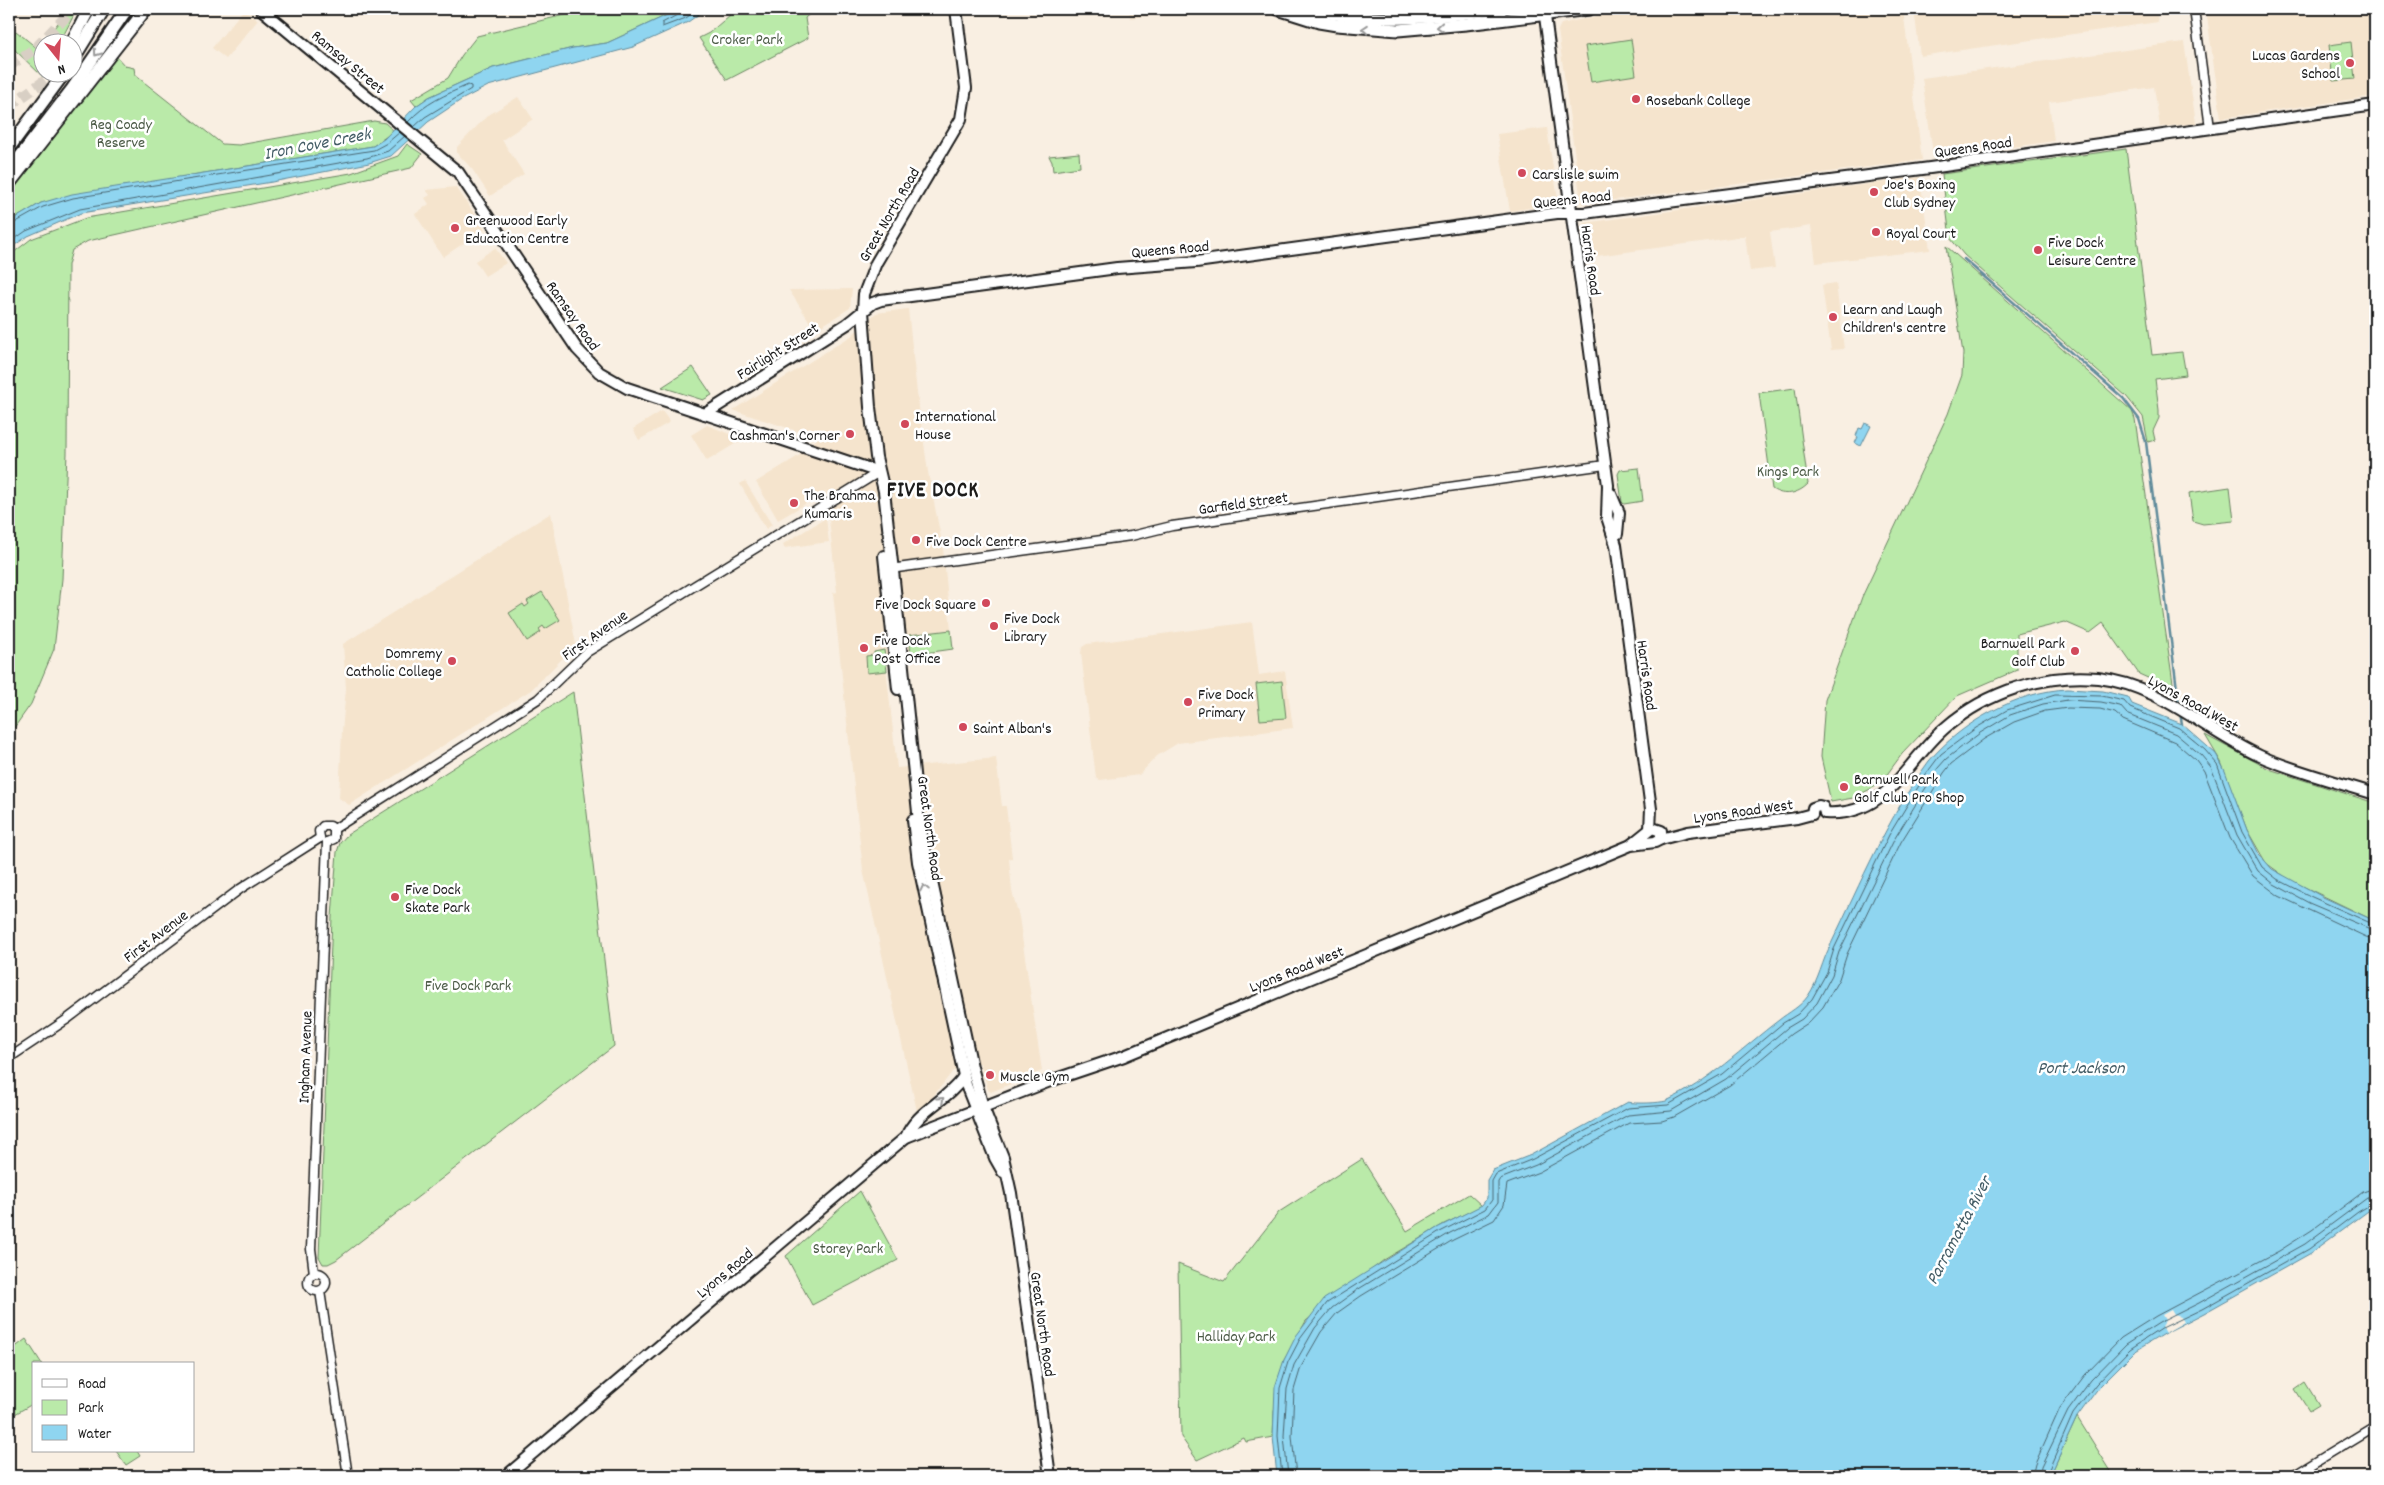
<svg xmlns="http://www.w3.org/2000/svg" width="2384" height="1485" viewBox="0 0 2384 1485" font-family="Dekko,sans-serif">
<rect width="100%" height="100%" fill="#f9efe2"/>
<filter id="ink" filterUnits="userSpaceOnUse"><feTurbulence type="fractalNoise" baseFrequency=".02" numOctaves="2"/><feDisplacementMap in="SourceGraphic" scale="10" xChannelSelector="R" yChannelSelector="G"/><feConvolveMatrix kernelMatrix="1 2 1 2 8 2 1 2 1" color-interpolation-filters="sRGB"/></filter>
<g filter="url(#ink)">
<g fill="#f5e4cd">
<path d="M 244,9 L 258,20 L 226,59 L 212,48 Z"/>
<path d="M 1129,9 L 1160,9 L 1161,14 L 1130,18 Z"/>
<path d="M 1628,9 L 1903,9 L 1922,160 L 1583,204 L 1581,202 L 1558,30 L 1561,24 Z"/>
<path d="M 1914,9 L 2156,9 L 2158,22 L 1920,56 Z"/>
<path d="M 2206,9 L 2375,9 L 2375,96 L 2221,118 Z"/>
<path d="M 2184,42 L 2196,123 L 2160,127 L 2154,87 L 2049,102 L 2054,141 L 1938,158 L 1933,153 L 1922,78 Z"/>
<path d="M 518,97 L 533,119 L 502,140 L 524,174 L 490,196 L 472,169 L 457,153 L 457,147 L 487,116 Z"/>
<path d="M 1547,128 L 1558,200 L 1551,205 L 1510,211 L 1497,134 Z"/>
<path d="M 1920,177 L 1930,250 L 1816,263 L 1811,226 L 1770,232 L 1775,268 L 1750,271 L 1745,236 L 1589,257 L 1584,223 Z"/>
<path d="M 456,187 L 485,229 L 443,257 L 415,214 L 429,204 L 425,198 L 430,195 L 426,190 Z"/>
<path d="M 495,248 L 506,263 L 485,276 L 475,261 Z"/>
<path d="M 1836,283 L 1844,349 L 1831,350 L 1822,285 Z"/>
<path d="M 852,289 L 850,308 L 815,330 L 789,290 Z"/>
<path d="M 908,309 L 917,393 L 928,472 L 943,548 L 951,630 L 909,635 L 911,655 L 885,658 L 897,768 L 996,758 L 1002,806 L 1006,806 L 1012,858 L 1009,859 L 1012,891 L 1019,917 L 1042,1071 L 991,1092 L 988,1090 L 980,1063 L 953,1071 L 931,1099 L 917,1111 L 863,870 L 833,593 L 837,592 L 826,492 L 778,520 L 756,482 L 800,455 L 818,438 L 733,410 L 851,336 L 876,313 Z"/>
<path d="M 662,411 L 670,422 L 639,440 L 633,429 Z"/>
<path d="M 707,425 L 743,439 L 707,461 L 691,435 Z"/>
<path d="M 745,481 L 772,525 L 766,529 L 740,484 Z"/>
<path d="M 551,513 L 576,645 L 531,690 L 349,805 L 339,798 L 342,731 L 346,689 L 343,644 Z"/>
<path d="M 826,518 L 829,542 L 784,548 L 783,544 Z"/>
<path d="M 1252,622 L 1259,675 L 1285,671 L 1293,728 L 1178,743 L 1157,756 L 1139,775 L 1100,780 L 1096,778 L 1081,653 L 1082,647 L 1087,644 Z"/>
</g>
<g fill="#baeaa9" stroke="#6b8362">
<path d="M 69,9 L 77,9 L 60,42 L 43,42 Z"/>
<path d="M 581,9 L 680,9 L 607,43 L 573,48 L 493,68 L 429,97 L 416,106 L 411,100 L 448,78 L 462,55 L 477,36 L 581,11 Z"/>
<path d="M 737,9 L 815,9 L 805,18 L 808,38 L 727,80 L 699,38 L 709,33 Z"/>
<path d="M 16,31 L 38,49 L 42,43 L 42,72 L 45,73 L 43,77 L 13,48 L 10,38 Z"/>
<path d="M 1631,39 L 1636,75 L 1591,82 L 1585,46 Z"/>
<path d="M 2351,42 L 2355,79 L 2333,81 L 2329,45 Z"/>
<path d="M 115,55 L 125,66 L 134,68 L 135,75 L 222,144 L 239,145 L 374,121 L 385,123 L 394,131 L 373,146 L 192,175 L 41,203 L 9,222 L 9,189 Z"/>
<path d="M 407,144 L 422,154 L 411,168 L 88,241 L 72,250 L 68,265 L 67,453 L 62,579 L 54,649 L 31,704 L 9,735 L 9,256 L 31,239 L 86,218 L 351,173 L 398,156 Z"/>
<path d="M 2126,149 L 2152,355 L 2182,352 L 2186,375 L 2155,379 L 2159,410 L 2159,418 L 2153,431 L 2155,440 L 2148,442 L 2143,417 L 2126,396 L 1964,255 L 1950,238 L 1942,174 Z"/>
<path d="M 1079,153 L 1080,167 L 1053,171 L 1052,162 L 1049,156 Z"/>
<path d="M 1946,246 L 2132,411 L 2135,419 L 2174,690 L 2139,674 L 2103,623 L 2090,633 L 2065,622 L 2017,634 L 2017,670 L 1957,696 L 1902,754 L 1880,784 L 1853,798 L 1831,802 L 1821,757 L 1825,700 L 1862,597 L 1948,414 L 1962,375 L 1963,353 Z"/>
<path d="M 693,367 L 712,395 L 703,400 L 662,387 Z"/>
<path d="M 1795,388 L 1808,484 C 1798,494 1784,497 1772,489 L 1759,393 Z"/>
<path d="M 1639,468 L 1643,501 L 1624,504 L 1622,502 L 1618,474 L 1620,470 Z"/>
<path d="M 2230,487 L 2234,521 L 2203,524 L 2193,521 L 2189,493 Z"/>
<path d="M 542,592 L 560,620 L 545,629 L 543,626 L 539,629 L 541,632 L 527,641 L 509,613 L 523,604 L 525,607 L 529,604 L 527,601 Z"/>
<path d="M 951,630 L 953,649 L 911,655 L 909,635 Z"/>
<path d="M 884,650 L 887,671 L 867,673 L 866,656 L 874,655 L 874,652 Z"/>
<path d="M 1282,681 L 1286,718 L 1260,720 L 1256,684 Z"/>
<path d="M 573,692 L 614,1046 L 336,1260 L 328,1264 L 323,1264 L 319,1257 L 332,917 L 337,852 L 340,843 L 347,835 Z"/>
<path d="M 2205,735 L 2269,769 L 2375,803 L 2375,921 L 2288,879 L 2266,863 L 2247,830 L 2221,762 Z"/>
<path d="M 1362,1159 L 1407,1231 L 1469,1194 L 1482,1206 L 1444,1224 L 1384,1260 L 1306,1321 L 1284,1360 L 1274,1412 L 1273,1437 L 1246,1442 L 1244,1438 L 1197,1460 L 1181,1437 L 1178,1264 L 1224,1282 L 1279,1212 Z"/>
<path d="M 860,1191 L 898,1260 L 812,1305 L 786,1256 Z"/>
<path d="M 26,1339 L 42,1364 L 34,1364 L 34,1403 L 15,1414 L 9,1404 L 9,1352 Z"/>
<path d="M 2305,1382 L 2319,1405 L 2309,1411 L 2295,1389 Z"/>
<path d="M 2077,1417 L 2114,1476 L 2050,1476 Z"/>
<path d="M 116,1451 L 137,1451 L 140,1456 L 126,1465 Z"/>
</g>
<g fill="#8fd5f0" stroke="#618b9b">
<path d="M 680,9 L 706,9 L 688,22 L 633,47 L 488,86 L 461,100 L 428,122 L 391,156 L 369,163 L 272,182 L 81,213 L 28,236 L 9,249 L 9,222 L 41,203 L 72,194 L 373,146 L 384,139 L 416,106 L 429,97 L 493,68 L 573,48 L 607,43 Z"/>
<path d="M 1865,423 L 1871,426 L 1861,446 L 1855,443 L 1858,437 L 1856,436 L 1859,428 L 1862,429 Z"/>
<path d="M 2068,689 L 2103,691 L 2128,697 L 2132,704 L 2182,724 L 2216,754 L 2225,771 L 2247,830 L 2259,854 L 2272,869 L 2323,897 L 2375,921 L 2375,1206 L 2311,1253 L 2204,1313 L 2165,1333 L 2134,1352 L 2099,1387 L 2077,1417 L 2050,1476 L 1277,1476 L 1273,1437 L 1275,1387 L 1284,1360 L 1296,1336 L 1324,1299 L 1437,1228 L 1482,1205 L 1487,1198 L 1487,1180 L 1493,1170 L 1531,1155 L 1628,1102 C 1634,1104 1660,1103 1666,1101 C 1709,1082 1742,1048 1779,1020 C 1789,1012 1800,1007 1808,996 C 1819,980 1822,961 1831,944 C 1861,882 1888,817 1929,761 C 1961,723 2017,691 2068,689 Z"/>
</g>
<path fill="#f9efe2" d="M 2171,1310 L 2174,1315 L 2181,1317 L 2184,1322 L 2165,1333 L 2162,1328 L 2165,1320 L 2162,1315 Z"/>
<g fill="none" stroke-linecap="round" stroke-linejoin="round">
<g stroke="#4a6671" stroke-width="1">
<path d="M 681,9 L 679,14 L 662,23 L 662,27 L 686,18 L 698,9"/>
<path d="M 408,122 C 425,103 445,95 468,85 L 471,86 L 471,89 L 425,117 L 414,127"/>
<path d="M 9,226 L 43,207 L 73,198 L 374,150 L 387,143 L 400,132"/>
<path d="M 9,243 L 26,231 L 80,209 L 367,158 L 388,151 L 405,136"/>
<path d="M 1282,1476 L 1278,1436 L 1280,1388 L 1288,1362 L 1300,1339 L 1327,1303 L 1440,1232 L 1485,1209 L 1492,1200 L 1492,1181 L 1496,1174 L 1533,1159 L 1628,1108 L 1668,1105 L 1722,1074 L 1783,1023 L 1798,1014 L 1812,999 L 1827,972 L 1834,949 L 1889,835 L 1926,774 L 1941,754 L 1976,728 L 2007,710 L 2055,695 L 2102,696 L 2124,701 L 2130,708 L 2179,728 L 2205,750 L 2217,764 L 2242,832 L 2262,867 L 2277,879 L 2312,897 L 2375,925"/>
<path d="M 1288,1476 L 1284,1436 L 1287,1389 L 1294,1365 L 1315,1328 L 1332,1308 L 1357,1290 L 1450,1233 L 1489,1214 L 1498,1202 L 1498,1182 L 1500,1179 L 1536,1165 L 1628,1115 L 1671,1111 L 1726,1079 L 1787,1028 L 1802,1019 L 1817,1003 L 1832,975 L 1839,952 L 1895,838 L 1938,768 L 1946,759 L 1980,733 L 2010,715 L 2043,704 L 2068,700 L 2101,702 L 2120,706 L 2127,714 L 2176,734 L 2201,755 L 2211,767 L 2237,835 L 2258,871 L 2274,884 L 2309,903 L 2375,931"/>
<path d="M 1296,1476 L 1292,1436 L 1294,1390 L 1301,1367 L 1321,1332 L 1337,1313 L 1361,1296 L 1453,1240 L 1494,1220 L 1504,1205 L 1507,1184 L 1539,1172 L 1629,1123 L 1662,1121 L 1674,1117 L 1730,1085 L 1791,1034 L 1808,1023 L 1823,1007 L 1839,979 L 1847,954 L 1901,842 L 1944,773 L 1951,764 L 1984,739 L 2014,722 L 2045,711 L 2068,708 L 2100,709 L 2115,713 L 2123,720 L 2175,742 L 2196,760 L 2204,771 L 2230,838 L 2253,876 L 2279,896 L 2366,937 L 2375,939"/>
<path d="M 2032,1476 L 2035,1464 L 2060,1408 L 2085,1375 L 2121,1338 L 2156,1316 L 2279,1251 L 2312,1230 L 2363,1192 L 2375,1188"/>
<path d="M 2040,1476 L 2041,1467 L 2068,1411 L 2091,1380 L 2126,1344 L 2159,1323 L 2199,1303 L 2305,1244 L 2367,1198 L 2375,1196"/>
<path d="M 2046,1476 L 2073,1414 L 2096,1384 L 2130,1349 L 2162,1328 L 2202,1309 L 2309,1249 L 2358,1212 L 2375,1202"/>
</g>
<g stroke="#618b9b" stroke-width="2.5">
<path d="M 1964,259 L 2123,398 L 2139,419 L 2146,442 L 2179,705"/>
<path d="M 2180,713 L 2182,724"/>
</g>
<g stroke="#d8cfc4" stroke-width="11" stroke-dasharray="11 5.5" stroke-linecap="butt">
<path d="M 9,66 L 36,48 L 73,9"/>
<path d="M 9,106 L 46,80 L 53,72"/>
</g>
<g stroke="#1c1c1c" stroke-width="11">
<g id="minor">
<path d="M 2194,9 L 2210,128"/>
<path d="M 890,569 L 1131,536 L 1172,526 L 1605,465"/>
<path d="M 334,829 L 538,699 L 587,652 L 879,472"/>
<path d="M 320,838 L 319,831 L 323,826 L 330,826 L 334,829"/>
<path d="M 327,842 L 334,839 L 334,829"/>
<path d="M 9,1058 L 66,1020 L 240,889 L 320,838"/>
<circle cx="317" cy="1282" r="9"/>
<path d="M 314,1273 L 311,1249 L 327,842"/>
<path d="M 320,1291 L 348,1476"/>
<path d="M 2293,1476 L 2375,1426"/>
</g>
</g>
<g stroke="#1c1c1c" stroke-width="14">
<g id="major">
<path d="M 261,9 L 458,172 L 577,349 L 599,372 L 627,388 L 879,472"/>
<path d="M 956,9 L 966,88 L 961,119 L 876,263 L 864,294 L 863,311 L 870,407 L 876,457 L 884,491 L 894,580 L 919,822 L 972,1067 L 983,1107 L 1003,1157 L 1011,1193 L 1050,1476"/>
<path d="M 1544,9 L 1608,485 L 1607,517 L 1616,545 L 1651,809 L 1650,829"/>
<path d="M 705,414 L 847,324 L 873,303 L 881,300 L 1117,268 L 1196,262 L 1557,213 L 1584,213 L 1930,168 L 2375,105"/>
<path d="M 1611,494 L 1619,513 L 1617,534"/>
<path d="M 884,556 L 898,689"/>
<path d="M 1825,813 C 1887,818 1908,759 1946,727 C 1987,692 2044,673 2098,678 C 2161,685 2205,731 2260,756 C 2296,772 2337,782 2375,794"/>
<path d="M 1812,814 L 1813,808 L 1819,806 L 1823,807 L 1825,813"/>
<path d="M 913,820 L 918,862 L 966,1085 L 995,1158 L 1003,1172"/>
<path d="M 1632,844 L 1652,828 L 1661,831 L 1661,839"/>
<path d="M 906,1137 C 916,1111 949,1100 964,1076"/>
<path d="M 506,1476 L 906,1137 L 1050,1081 L 1124,1056 L 1631,845 L 1655,842 L 1661,839 L 1688,832 L 1797,818 L 1812,814"/>
</g>
</g>
<g stroke="#1c1c1c" stroke-width="15">
<g id="highway">
<path d="M 1278,9 L 1319,22 L 1337,25 L 1398,30 L 1466,24 L 1589,9"/>
<path d="M 1307,9 C 1376,25 1432,17 1502,9"/>
<path d="M 72,42 L 89,9"/>
<path d="M 72,61 L 104,9"/>
<path d="M 9,148 L 65,72"/>
<path d="M 9,171 L 72,89 L 127,9"/>
<path d="M 9,184 L 146,9"/>
</g>
</g>
<use href="#minor" stroke="#fff" stroke-width="8"/>
<use href="#major" stroke="#fff" stroke-width="10"/>
<use href="#highway" stroke="#fff" stroke-width="11"/>
</g>
<defs><path id="oneway-chevron" d="M-2-3.5L2.5 0L-2 3.5" fill="none" stroke-width="1.6" stroke-linecap="round" stroke-linejoin="round" transform="scale(1.25)"/></defs>
<g stroke="#999">
<use href="#oneway-chevron" transform="translate(1440 27) rotate(175)"/>
<use href="#oneway-chevron" transform="translate(1365 29) rotate(-175)"/>
<use href="#oneway-chevron" transform="translate(97 53) rotate(125)"/>
<use href="#oneway-chevron" transform="translate(924 888) rotate(-102)"/>
<use href="#oneway-chevron" transform="translate(941 1100) rotate(-42)"/>
</g>
</g>
<g fill="#d1495b" stroke="#fff" stroke-width="2">
<circle cx="2350" cy="63" r="5"/>
<circle cx="1636" cy="99" r="5"/>
<circle cx="1522" cy="173" r="5"/>
<circle cx="1874" cy="192" r="5"/>
<circle cx="455" cy="228" r="5"/>
<circle cx="1876" cy="232" r="5"/>
<circle cx="2038" cy="250" r="5"/>
<circle cx="1833" cy="317" r="5"/>
<circle cx="905" cy="424" r="5"/>
<circle cx="850" cy="434" r="5"/>
<circle cx="794" cy="503" r="5"/>
<circle cx="916" cy="540" r="5"/>
<circle cx="986" cy="603" r="5"/>
<circle cx="994" cy="626" r="5"/>
<circle cx="864" cy="648" r="5"/>
<circle cx="2075" cy="651" r="5"/>
<circle cx="452" cy="661" r="5"/>
<circle cx="1188" cy="702" r="5"/>
<circle cx="963" cy="727" r="5"/>
<circle cx="1844" cy="787" r="5"/>
<circle cx="395" cy="897" r="5"/>
<circle cx="990" cy="1075" r="5"/>
</g>
<g text-anchor="middle" stroke-width="5" stroke-linejoin="round" paint-order="stroke">
<g font-size="16" fill="#4b5a46" stroke="#fff">
<text x="747" y="44">Croker Park</text>
<text x="121" y="129">Reg Coady<tspan x="121" dy="18">Reserve</tspan></text>
<text x="1788" y="476">Kings Park</text>
<text x="468" y="990">Five Dock Park</text>
<text x="848" y="1253">Storey Park</text>
<text x="1236" y="1341">Halliday Park</text>
</g>
<g font-size="16" fill="#1c1c1c" stroke="#fff" text-anchor="start">
<text x="2340" y="60" text-anchor="end">Lucas Gardens<tspan x="2340" dy="18">School</tspan></text>
<text x="1646" y="105">Rosebank College</text>
<text x="1532" y="179">Carslisle swim</text>
<text x="1884" y="189">Joe's Boxing<tspan x="1884" dy="18">Club Sydney</tspan></text>
<text x="465" y="225">Greenwood Early<tspan x="465" dy="18">Education Centre</tspan></text>
<text x="1886" y="238">Royal Court</text>
<text x="2048" y="247">Five Dock<tspan x="2048" dy="18">Leisure Centre</tspan></text>
<text x="1843" y="314">Learn and Laugh<tspan x="1843" dy="18">Children's centre</tspan></text>
<text x="915" y="421">International<tspan x="915" dy="18">House</tspan></text>
<text x="840" y="440" text-anchor="end">Cashman's Corner</text>
<text x="804" y="500">The Brahma<tspan x="804" dy="18">Kumaris</tspan></text>
<text x="926" y="546">Five Dock Centre</text>
<text x="976" y="609" text-anchor="end">Five Dock Square</text>
<text x="1004" y="623">Five Dock<tspan x="1004" dy="18">Library</tspan></text>
<text x="874" y="645">Five Dock<tspan x="874" dy="18">Post Office</tspan></text>
<text x="2065" y="648" text-anchor="end">Barnwell Park<tspan x="2065" dy="18">Golf Club</tspan></text>
<text x="442" y="658" text-anchor="end">Domremy<tspan x="442" dy="18">Catholic College</tspan></text>
<text x="1198" y="699">Five Dock<tspan x="1198" dy="18">Primary</tspan></text>
<text x="973" y="733">Saint Alban's</text>
<text x="1854" y="784">Barnwell Park<tspan x="1854" dy="18">Golf Club Pro Shop</tspan></text>
<text x="405" y="894">Five Dock<tspan x="405" dy="18">Skate Park</tspan></text>
<text x="1000" y="1081">Muscle Gym</text>
</g>
<g font-size="16" fill="#1c1c1c" stroke="#fff">
<text transform="translate(349 61) rotate(40)" y="6">Ramsay Street</text>
<text transform="translate(1973 146) rotate(-8)" y="6">Queens Road</text>
<text transform="translate(1572 198) rotate(-6)" y="6">Queens Road</text>
<text transform="translate(888 214) rotate(-60)" y="6">Great North Road</text>
<text transform="translate(1170 248) rotate(-5)" y="6">Queens Road</text>
<text transform="translate(1592 260) rotate(82)" y="6">Harris Road</text>
<text transform="translate(574 315) rotate(55)" y="6">Ramsay Road</text>
<text transform="translate(777 350) rotate(-32)" y="6">Fairlight Street</text>
<text transform="translate(1243 502) rotate(-8)" y="6">Garfield Street</text>
<text transform="translate(594 634) rotate(-35)" y="6">First Avenue</text>
<text transform="translate(1648 675) rotate(82)" y="6">Harris Road</text>
<text transform="translate(2194 702) rotate(29)" y="6">Lyons Road West</text>
<text transform="translate(1743 810) rotate(-8)" y="6">Lyons Road West</text>
<text transform="translate(931 828) rotate(82)" y="6">Great North Road</text>
<text transform="translate(155 935) rotate(-37)" y="6">First Avenue</text>
<text transform="translate(1296 968) rotate(-22)" y="6">Lyons Road West</text>
<text transform="translate(304 1057) rotate(-88)" y="6">Ingham Avenue</text>
<text transform="translate(724 1272) rotate(-40)" y="6">Lyons Road</text>
<text transform="translate(1044 1324) rotate(82)" y="6">Great North Road</text>
</g>
<g font-size="18" font-style="italic" fill="#445d66" stroke="#fff">
<text transform="translate(317 143) rotate(-11)" y="6">Iron Cove Creek</text>
<text x="2081" y="1073">Port Jackson</text>
<text transform="translate(1958 1230) rotate(-62)" y="6">Parramatta River</text>
</g>
<g font-size="21" font-weight="bold" letter-spacing="1" fill="#1c1c1c" stroke="#fff">
<text x="933" y="496">FIVE DOCK</text>
</g>
</g>
<rect width="2384" height="1485" fill="none" stroke="#fff" stroke-width="30"/>
<rect x="15" y="15" width="2354" height="1455" fill="none" stroke="#1c1c1c" stroke-width="2" filter="url(#ink)"/>
<rect x="32" y="1362" width="162" height="90" fill="#ffffff" stroke="#a4a4a4"/>
<rect x="42" y="1379" width="25" height="8" fill="#ffffff" stroke="#a4a4a4"/>
<text x="78" y="1388" font-size="15" fill="#1c1c1c">Road</text>
<rect x="42" y="1400" width="25" height="15" fill="#baeaa9" stroke="#a4a4a4"/>
<text x="78" y="1412" font-size="15" fill="#1c1c1c">Park</text>
<rect x="42" y="1425" width="25" height="15" fill="#8fd5f0" stroke="#a4a4a4"/>
<text x="78" y="1438" font-size="15" fill="#1c1c1c">Water</text>
<g transform="translate(58 58) rotate(163)"><circle r="24" fill="#ffffff" stroke="#a4a4a4"/>
<path d="M0-4L9 19L0 12L-9 19Z" fill="#d1495b"/>
<text y="-8" font-size="14" font-weight="bold" text-anchor="middle" fill="#1c1c1c">N</text>
</g>
</svg>
